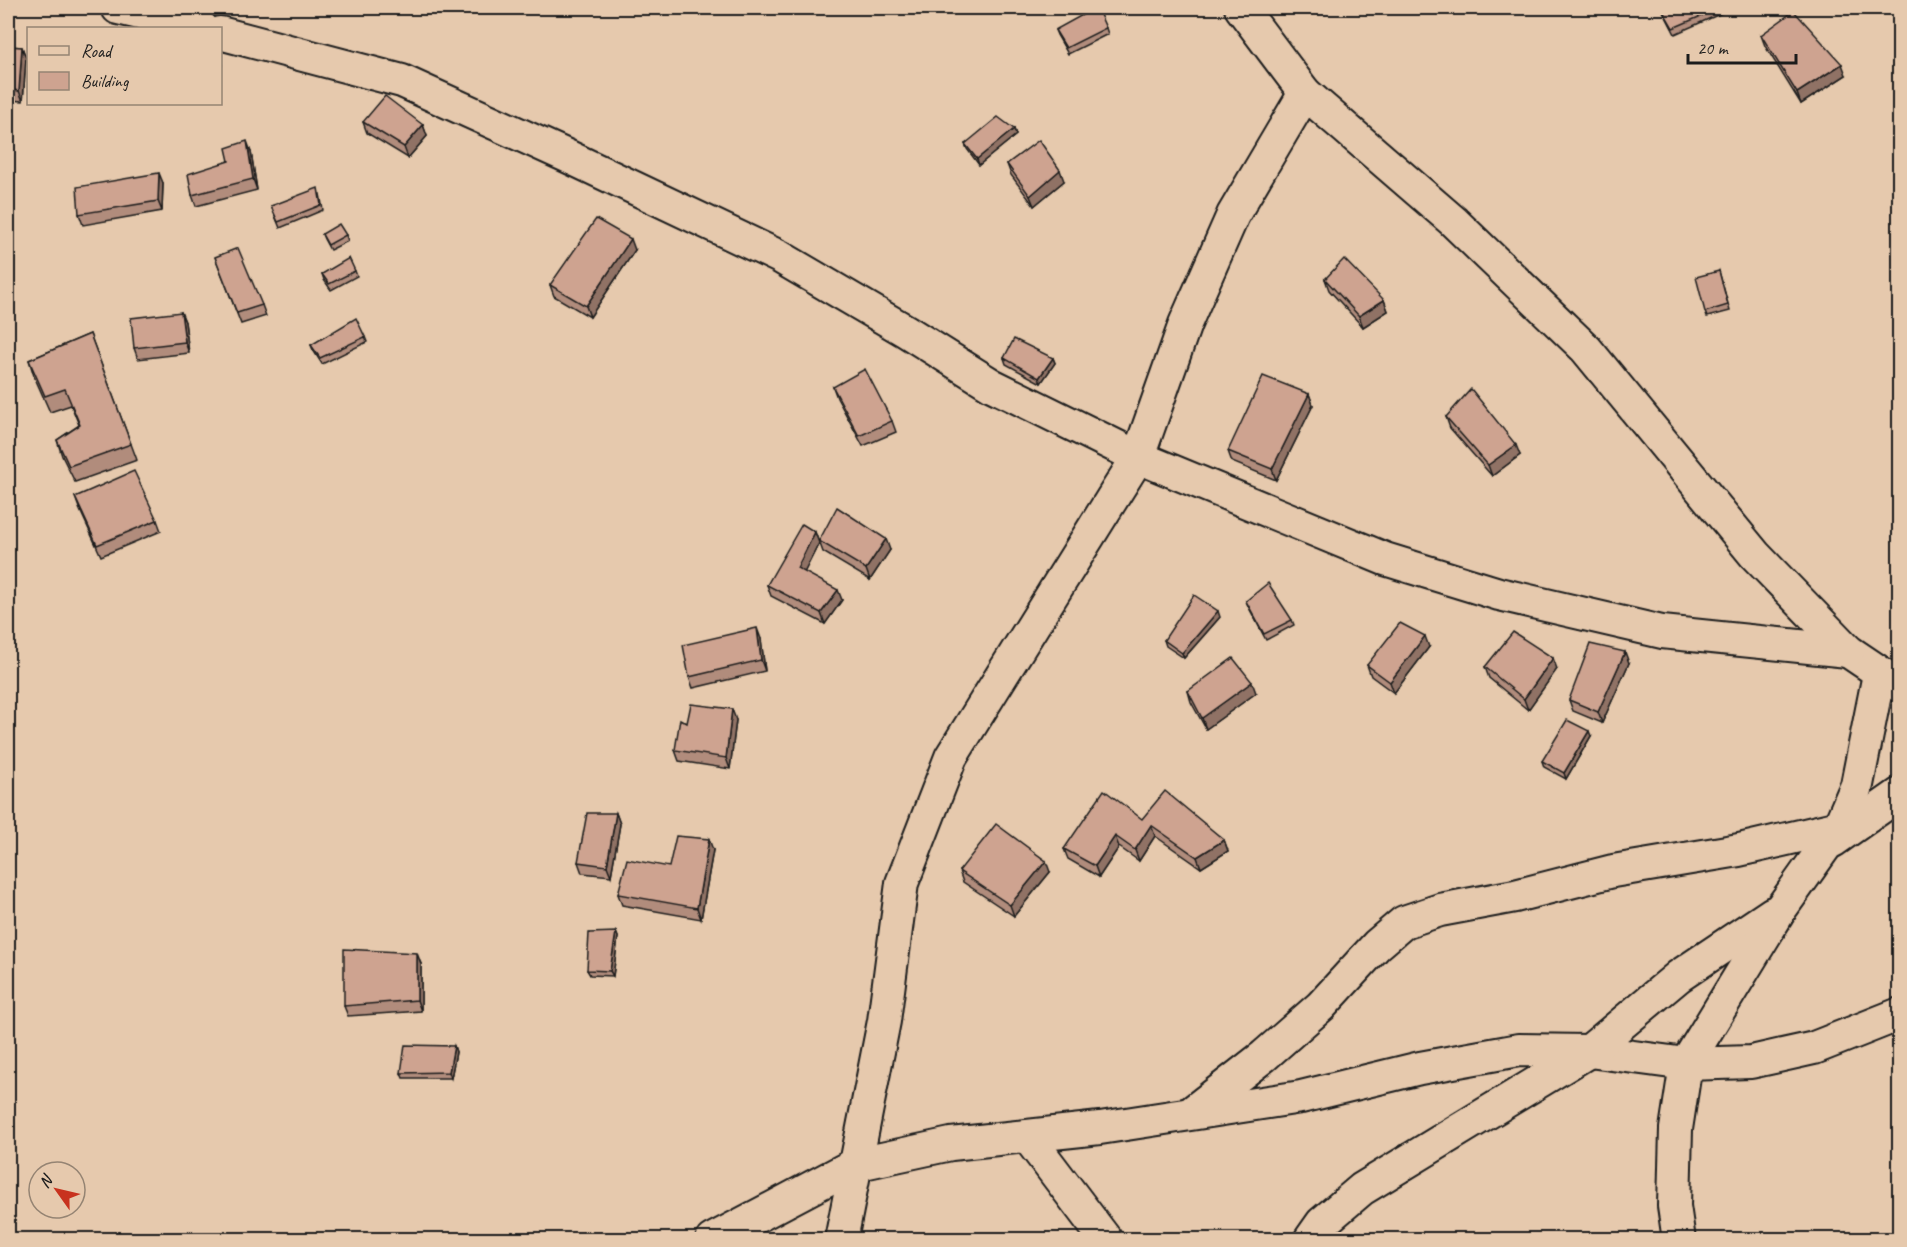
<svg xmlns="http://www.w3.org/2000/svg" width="1907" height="1247" viewBox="0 0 1907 1247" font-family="Caveat,sans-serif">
<rect width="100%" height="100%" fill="#e6c9ad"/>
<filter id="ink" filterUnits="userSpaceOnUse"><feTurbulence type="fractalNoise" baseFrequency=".0167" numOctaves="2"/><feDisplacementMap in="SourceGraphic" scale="12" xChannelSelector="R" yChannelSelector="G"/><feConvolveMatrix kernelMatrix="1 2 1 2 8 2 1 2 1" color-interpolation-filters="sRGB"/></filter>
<g filter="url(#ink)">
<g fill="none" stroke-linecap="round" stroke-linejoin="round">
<g stroke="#1c1c1c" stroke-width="36">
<g id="street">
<path d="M 118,8 L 202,28"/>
<path d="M 1241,8 L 1305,93 L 1453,221 L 1586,349 L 1755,555 L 1848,651 L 1900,686"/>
<path d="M 220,33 L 402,81 L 567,156 L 780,257 L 906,331 L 992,385 L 1138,457 L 1385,559 L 1499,594 L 1662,632 L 1848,651"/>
<path d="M 1833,841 L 1900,794"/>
<path d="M 1191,1113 L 1264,1056 L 1321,1006 L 1377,945 L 1404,922 L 1440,910 L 1515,896 L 1613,871 L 1739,850 L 1839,827"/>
<path d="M 1028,1137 L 1106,1240"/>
<path d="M 712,1240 L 854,1165 L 951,1144 L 1100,1128 L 1301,1097 L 1420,1068 L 1519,1050 L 1589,1051 L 1686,1064 L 1751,1062 L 1814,1048 L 1900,1014"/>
<path d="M 841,1240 L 884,1021 L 902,883 L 951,757 L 1138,457 L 1185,324 L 1233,215 L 1305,93"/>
<path d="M 1310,1240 L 1322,1223 L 1362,1189 L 1589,1051 L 1679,976 L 1773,913"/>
<path d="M 1679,1240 L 1674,1206 L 1676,1129 L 1686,1064 L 1782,907 L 1839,827 L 1857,785 L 1879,674"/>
</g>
</g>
<use href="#street" stroke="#e6c9ad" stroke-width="32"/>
</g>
<g fill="#b18c7c" stroke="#1c1c1c" stroke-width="1.5">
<path d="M 1720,8 L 1722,13 L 1675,34 L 1662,9 Z"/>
<path d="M 1106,28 L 1108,34 L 1068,54 L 1057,35 L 1055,30 Z"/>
<path d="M 1761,35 L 1846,75 L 1801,104 L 1765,46 Z"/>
<path d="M 8,46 L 22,47 L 26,58 L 23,101 L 8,100 Z"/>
<path d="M 363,122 L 423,125 L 427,136 L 408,158 L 367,133 Z"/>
<path d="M 1014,129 L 1016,135 L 979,165 L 967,149 L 965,144 Z"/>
<path d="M 251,152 L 257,190 L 196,206 L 192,195 L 229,161 Z"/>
<path d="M 1007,164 L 1064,181 L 1034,206 L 1011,175 Z"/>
<path d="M 163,183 L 162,211 L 83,225 L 79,214 Z"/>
<path d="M 320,194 L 323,210 L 280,228 L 271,206 Z"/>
<path d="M 322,234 L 346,235 L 348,241 L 330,250 L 324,239 Z"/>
<path d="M 635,250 L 590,317 L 554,296 L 550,285 Z"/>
<path d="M 215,257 L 262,305 L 266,316 L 241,324 Z"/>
<path d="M 355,271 L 357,276 L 331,290 L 324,280 L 322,274 Z"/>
<path d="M 1719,271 L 1730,311 L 1707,317 L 1705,312 Z"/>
<path d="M 1325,279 L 1384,300 L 1388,311 L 1363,327 L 1329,290 Z"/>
<path d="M 181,312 L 185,322 L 189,353 L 138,359 L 134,348 Z"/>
<path d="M 90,334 L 137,460 L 75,482 L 62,456 L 57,440 L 79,425 L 71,405 L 50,412 L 34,376 L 29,360 Z"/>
<path d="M 365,337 L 367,342 L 322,364 L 313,350 L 311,345 Z"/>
<path d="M 1004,358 L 1053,358 L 1055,363 L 1041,383 L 1006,364 Z"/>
<path d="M 833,387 L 892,421 L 896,432 L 863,446 L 837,398 Z"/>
<path d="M 1309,394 L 1313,405 L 1276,480 L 1232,462 L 1228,451 Z"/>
<path d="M 1446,417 L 1520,455 L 1492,476 L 1450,428 Z"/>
<path d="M 75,497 L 157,520 L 161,531 L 101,556 L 79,508 Z"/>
<path d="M 815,532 L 819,543 L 804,572 L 842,600 L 825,624 L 771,596 L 767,585 Z"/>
<path d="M 819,541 L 890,550 L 870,580 L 823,552 Z"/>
<path d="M 1246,601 L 1292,620 L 1294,625 L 1266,640 L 1248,606 Z"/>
<path d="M 1220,617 L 1184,658 L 1166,646 L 1164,640 Z"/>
<path d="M 761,639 L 765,671 L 693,688 L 689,677 Z"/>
<path d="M 1429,647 L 1394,693 L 1371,676 L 1367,665 Z"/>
<path d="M 1629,663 L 1602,723 L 1573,711 L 1569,700 Z"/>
<path d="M 1485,667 L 1557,669 L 1528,710 L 1489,678 Z"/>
<path d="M 1188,691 L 1256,693 L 1206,729 L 1191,702 Z"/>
<path d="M 736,720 L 730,769 L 679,761 L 675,750 L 687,723 Z"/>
<path d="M 1591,736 L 1566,779 L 1544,767 L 1542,761 Z"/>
<path d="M 616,813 L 620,824 L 611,876 L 582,873 L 578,862 Z"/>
<path d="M 1142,819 L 1224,840 L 1228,851 L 1201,868 L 1155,836 L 1139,861 L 1119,847 L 1099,877 L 1068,859 L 1064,849 Z"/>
<path d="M 713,850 L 701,919 L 622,905 L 618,894 L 669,867 Z"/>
<path d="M 959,871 L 1050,872 L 1014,916 L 963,882 Z"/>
<path d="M 616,932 L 618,937 L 613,976 L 590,975 L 587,970 Z"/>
<path d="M 421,964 L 421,1011 L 348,1016 L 344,1006 Z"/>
<path d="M 454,1046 L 456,1052 L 451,1078 L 403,1078 L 401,1073 Z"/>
</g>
<g fill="#907265" stroke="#1c1c1c" stroke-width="1.5">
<path d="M 22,47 L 26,58 L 23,101 L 19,91 Z"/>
<path d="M 220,53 L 222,58 L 221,71 L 220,70 Z"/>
<path d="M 1842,64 L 1846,75 L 1801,104 L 1797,93 Z"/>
<path d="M 423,125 L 427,136 L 408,158 L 404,147 Z"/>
<path d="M 1014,129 L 1016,135 L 979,165 L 977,159 Z"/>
<path d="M 247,141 L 251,152 L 257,190 L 253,179 Z"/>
<path d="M 1060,170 L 1064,181 L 1034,206 L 1030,196 Z"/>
<path d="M 159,173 L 163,183 L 162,211 L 158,201 Z"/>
<path d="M 631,239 L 635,250 L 590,317 L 586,306 Z"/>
<path d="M 1384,300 L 1388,311 L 1363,327 L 1359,316 Z"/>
<path d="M 181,312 L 185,322 L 189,353 L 185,342 Z"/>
<path d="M 1053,358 L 1055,363 L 1041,383 L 1039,378 Z"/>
<path d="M 1309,394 L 1313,405 L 1276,480 L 1272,469 Z"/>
<path d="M 1516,445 L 1520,455 L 1492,476 L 1488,465 Z"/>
<path d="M 815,532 L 819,543 L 801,579 L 797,568 Z"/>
<path d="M 886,539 L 890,550 L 870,580 L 866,569 Z"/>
<path d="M 838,590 L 842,600 L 825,624 L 821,613 Z"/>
<path d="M 1218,611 L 1220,617 L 1184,658 L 1182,653 Z"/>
<path d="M 757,628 L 761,639 L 765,671 L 761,660 Z"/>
<path d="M 1425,636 L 1429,647 L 1394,693 L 1390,682 Z"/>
<path d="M 1625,652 L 1629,663 L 1602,723 L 1598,712 Z"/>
<path d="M 1553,658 L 1557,669 L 1528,710 L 1524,699 Z"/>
<path d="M 1252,682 L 1256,693 L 1206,729 L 1202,718 Z"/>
<path d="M 732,709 L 736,720 L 730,769 L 726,758 Z"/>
<path d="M 1589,731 L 1591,736 L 1566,779 L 1564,773 Z"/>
<path d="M 616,813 L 620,824 L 611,876 L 607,866 Z"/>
<path d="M 1151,825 L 1155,836 L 1139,861 L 1135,850 Z"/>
<path d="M 1115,836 L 1119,847 L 1099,877 L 1095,866 Z"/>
<path d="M 709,839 L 713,850 L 701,919 L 697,908 Z"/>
<path d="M 1224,840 L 1228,851 L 1201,868 L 1197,857 Z"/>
<path d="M 1046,861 L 1050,872 L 1014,916 L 1010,905 Z"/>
<path d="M 616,932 L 618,937 L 613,976 L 610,971 Z"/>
<path d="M 417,953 L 421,964 L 421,1011 L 417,1000 Z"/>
<path d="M 454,1046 L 456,1052 L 451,1078 L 449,1072 Z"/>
</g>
<g fill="#cea390" stroke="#1c1c1c" stroke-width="1.5">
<path d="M 1095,8 L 1097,8 L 1106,28 L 1066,48 L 1055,30 Z"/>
<path d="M 1666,8 L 1720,8 L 1673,28 L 1662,9 Z"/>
<path d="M 1794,11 L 1842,64 L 1797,93 L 1761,35 Z"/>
<path d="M 8,46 L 22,47 L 19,91 L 8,89 Z"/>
<path d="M 385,96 L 423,125 L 404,147 L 363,122 Z"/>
<path d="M 998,117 L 1014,129 L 977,159 L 965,144 Z"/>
<path d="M 1039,140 L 1060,170 L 1030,196 L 1007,164 Z"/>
<path d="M 247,141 L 253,179 L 192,195 L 188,174 L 229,161 L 226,148 Z"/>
<path d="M 159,173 L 158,201 L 79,214 L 77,187 Z"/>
<path d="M 318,188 L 321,205 L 278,222 L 271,206 Z"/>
<path d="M 596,219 L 631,239 L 586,306 L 550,285 Z"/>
<path d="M 339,224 L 346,235 L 328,245 L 322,234 Z"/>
<path d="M 238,248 L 262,305 L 237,313 L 215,257 Z"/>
<path d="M 349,258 L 355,271 L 329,284 L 322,274 Z"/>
<path d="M 1344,259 L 1384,300 L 1359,316 L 1325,279 Z"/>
<path d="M 1719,271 L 1728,305 L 1705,312 L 1696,277 Z"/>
<path d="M 181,312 L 185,342 L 134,348 L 131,318 Z"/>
<path d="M 356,318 L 365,337 L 320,358 L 311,345 Z"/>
<path d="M 90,334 L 131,444 L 69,466 L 57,440 L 80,425 L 65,389 L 45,396 L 29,360 Z"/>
<path d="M 1014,339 L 1053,358 L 1039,378 L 1004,358 Z"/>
<path d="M 1899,355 L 1899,377 L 1896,356 Z"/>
<path d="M 865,369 L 892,421 L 859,436 L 833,387 Z"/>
<path d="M 1263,376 L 1309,394 L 1272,469 L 1228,451 Z"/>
<path d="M 1471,389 L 1516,445 L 1488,465 L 1446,417 Z"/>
<path d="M 134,471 L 157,520 L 97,545 L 75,497 Z"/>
<path d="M 837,507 L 886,539 L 866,569 L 819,541 Z"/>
<path d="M 802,524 L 815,532 L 797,568 L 838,590 L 821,613 L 767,585 Z"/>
<path d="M 1268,583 L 1292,620 L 1264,634 L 1246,601 Z"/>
<path d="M 1194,595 L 1218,611 L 1182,653 L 1164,640 Z"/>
<path d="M 1400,623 L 1425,636 L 1390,682 L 1367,665 Z"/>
<path d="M 757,628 L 761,660 L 689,677 L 683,645 Z"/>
<path d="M 1513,632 L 1553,658 L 1524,699 L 1485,667 Z"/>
<path d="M 1590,644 L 1625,652 L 1598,712 L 1569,700 Z"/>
<path d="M 1233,658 L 1252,682 L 1202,718 L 1188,691 Z"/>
<path d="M 691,704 L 732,709 L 726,758 L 675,750 L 680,719 L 687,723 Z"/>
<path d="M 1567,720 L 1589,731 L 1564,773 L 1542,761 Z"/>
<path d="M 1104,790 L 1142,819 L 1165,791 L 1224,840 L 1197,857 L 1151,825 L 1135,850 L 1115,836 L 1095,866 L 1064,849 Z"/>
<path d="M 587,813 L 616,813 L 607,866 L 578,862 Z"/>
<path d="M 996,824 L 1046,861 L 1010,905 L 959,871 Z"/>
<path d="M 676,836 L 709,839 L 697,908 L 618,894 L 627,859 L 669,867 Z"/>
<path d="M 616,932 L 610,971 L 587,970 L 589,933 Z"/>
<path d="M 344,949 L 417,953 L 417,1000 L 344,1006 Z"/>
<path d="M 405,1045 L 454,1046 L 449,1072 L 401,1073 Z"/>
</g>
</g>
<rect width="1907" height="1247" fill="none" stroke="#e6c9ad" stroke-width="30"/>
<rect x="15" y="15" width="1877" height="1217" fill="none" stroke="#1c1c1c" stroke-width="2" filter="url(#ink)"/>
<rect x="27" y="27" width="195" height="78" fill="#e6c9ad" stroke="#958473" stroke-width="1.5"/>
<rect x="39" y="46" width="30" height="9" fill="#e6c9ad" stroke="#958473" stroke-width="1.5"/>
<text x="81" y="57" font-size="18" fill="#1c1c1c">Road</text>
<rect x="39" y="72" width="30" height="18" fill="#cea390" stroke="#958473" stroke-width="1.5"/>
<text x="81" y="87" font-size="18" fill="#1c1c1c">Building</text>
<g transform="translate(57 1190) rotate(304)"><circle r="28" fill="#e6c9ad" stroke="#958473" stroke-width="1.5"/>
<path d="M0-4.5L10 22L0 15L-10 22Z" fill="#c8321e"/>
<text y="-9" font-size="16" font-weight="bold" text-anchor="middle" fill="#1c1c1c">N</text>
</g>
<path d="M1688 54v9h108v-9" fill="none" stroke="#1c1c1c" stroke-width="3"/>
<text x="1697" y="54" font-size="18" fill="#1c1c1c" stroke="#e6c9ad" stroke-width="4.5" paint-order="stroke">20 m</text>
</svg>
